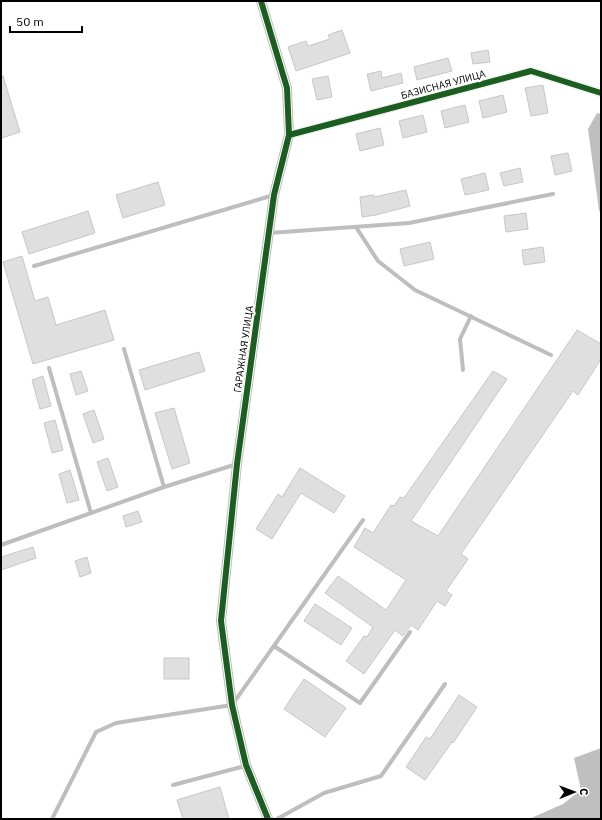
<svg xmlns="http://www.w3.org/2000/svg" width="602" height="820" viewBox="0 0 602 820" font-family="'IBM Plex Sans',sans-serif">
<rect width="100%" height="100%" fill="#fff"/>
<g fill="#bfbfbf">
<path d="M 597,113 L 601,114 L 601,215 L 599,210 L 588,129 Z"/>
<path d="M 601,748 L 601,819 L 529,819 L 563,804 L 581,790 L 574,758 Z"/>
</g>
<g fill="#dfdfdf" stroke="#c7c7c7">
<path d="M 342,30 L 350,53 L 296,71 L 288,47 L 306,41 L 308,46 L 330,39 L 328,35 Z"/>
<path d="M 488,50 L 490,62 L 473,64 L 471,53 Z"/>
<path d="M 448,58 L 452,71 L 417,80 L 414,67 Z"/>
<path d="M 381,71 L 382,78 L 401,73 L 403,83 L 371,91 L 367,74 Z"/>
<path d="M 3,76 L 20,132 L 2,138 L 1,133 L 1,77 Z"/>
<path d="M 328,76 L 332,97 L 317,100 L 312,79 Z"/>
<path d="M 543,85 L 548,113 L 531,116 L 525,88 Z"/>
<path d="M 503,95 L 507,112 L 483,118 L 479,101 Z"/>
<path d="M 465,105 L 469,122 L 445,128 L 441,111 Z"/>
<path d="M 423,115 L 427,132 L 403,138 L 399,121 Z"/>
<path d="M 380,128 L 384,145 L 360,151 L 356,134 Z"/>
<path d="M 568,153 L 572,171 L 555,175 L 551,156 Z"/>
<path d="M 520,168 L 523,182 L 504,186 L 500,173 Z"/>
<path d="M 485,173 L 489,190 L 465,195 L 461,179 Z"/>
<path d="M 158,182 L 165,205 L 123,218 L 116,195 Z"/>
<path d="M 406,190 L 410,206 L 376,215 L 362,217 L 360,197 L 374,195 L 374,197 Z"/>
<path d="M 88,211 L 95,233 L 29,254 L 22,232 Z"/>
<path d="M 526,213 L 528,229 L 506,232 L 504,216 Z"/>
<path d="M 430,242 L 434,259 L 404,266 L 400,249 Z"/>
<path d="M 543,247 L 545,262 L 524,265 L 522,250 Z"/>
<path d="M 22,256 L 35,301 L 48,297 L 56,325 L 105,310 L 114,340 L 33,364 L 3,262 Z"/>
<path d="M 577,330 L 601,344 L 601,359 L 578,395 L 573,391 L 461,554 L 468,559 L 446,591 L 452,595 L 445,606 L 437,601 L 418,630 L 411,625 L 403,636 L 395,630 L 364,674 L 346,661 L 364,636 L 367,637 L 373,627 L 325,593 L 338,576 L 386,610 L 406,580 L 354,547 L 365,528 L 373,533 L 391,505 L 394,506 L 400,497 L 404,498 L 493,371 L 507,379 L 411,521 L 438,536 Z"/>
<path d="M 199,352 L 205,371 L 145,390 L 139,370 Z"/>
<path d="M 81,371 L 88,391 L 76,395 L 70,374 Z"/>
<path d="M 43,376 L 51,406 L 40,409 L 32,380 Z"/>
<path d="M 174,408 L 190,463 L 172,469 L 155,413 Z"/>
<path d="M 94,410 L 104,439 L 93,443 L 83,414 Z"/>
<path d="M 55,420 L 63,450 L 52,453 L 44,423 Z"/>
<path d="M 108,458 L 118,487 L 107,491 L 97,462 Z"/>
<path d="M 300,468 L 345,496 L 334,513 L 301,493 L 272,539 L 256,529 L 278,494 L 282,497 Z"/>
<path d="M 70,470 L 79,500 L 67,503 L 59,474 Z"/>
<path d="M 138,511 L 142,522 L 126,527 L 123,516 Z"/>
<path d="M 33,547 L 36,558 L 1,570 L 1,557 Z"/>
<path d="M 87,557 L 91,573 L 80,577 L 75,561 Z"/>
<path d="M 315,604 L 352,628 L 341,645 L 304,621 Z"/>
<rect x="164" y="658" width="25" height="21"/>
<path d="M 304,679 L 346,708 L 325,737 L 284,709 Z"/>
<path d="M 459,695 L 477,707 L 453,743 L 452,742 L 425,780 L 406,767 L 426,737 L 430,739 Z"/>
<path d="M 220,787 L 229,819 L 183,819 L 177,800 Z"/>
</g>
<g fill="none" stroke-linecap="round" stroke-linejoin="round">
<g stroke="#bebebe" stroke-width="4">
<path d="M 356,227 L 378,261 L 415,290 L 551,355"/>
<path d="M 269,233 L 409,223 L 553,194"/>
<path d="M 34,266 L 274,195"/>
<path d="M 124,349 L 164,487"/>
<path d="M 49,368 L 91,513"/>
<path d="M 463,370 L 460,339 L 471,316"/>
<path d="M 1,545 L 164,487 L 237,464"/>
<path d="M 274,646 L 360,703 L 410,632"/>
<path d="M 173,785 L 245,766"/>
<path d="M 52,819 L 96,732 L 116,723 L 232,705 L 363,520"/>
<path d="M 277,819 L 324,793 L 381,776 L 445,684"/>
</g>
<path stroke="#bebebe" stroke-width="8" d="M 289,135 L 531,71 L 601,93"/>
<path stroke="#bebebe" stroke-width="10" d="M 261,1 L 287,88 L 289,135 L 274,195 L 237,464 L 221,621 L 232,705 L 246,765 L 268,819"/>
<g stroke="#fff" stroke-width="8">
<g id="cycleway">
<path d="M 261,1 L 287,88 L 289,135 L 274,195 L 237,464 L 221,621 L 232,705 L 246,765 L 268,819"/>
<path d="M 289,135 L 531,71 L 601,93"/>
</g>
</g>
<use href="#cycleway" stroke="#1b5e20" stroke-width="6"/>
</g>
<g text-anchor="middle" stroke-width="4" stroke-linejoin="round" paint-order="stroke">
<g font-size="10" fill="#000" stroke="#fff">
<text transform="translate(443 84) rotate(-15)" y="4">БАЗИСНАЯ УЛИЦА</text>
<text transform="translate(243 349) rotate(-82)" y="4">ГАРАЖНАЯ УЛИЦА</text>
</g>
</g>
<rect width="602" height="820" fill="none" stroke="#000000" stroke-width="4"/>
<g transform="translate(574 792) rotate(89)" stroke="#ffffff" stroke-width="3" paint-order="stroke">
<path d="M0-3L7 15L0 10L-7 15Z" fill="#000000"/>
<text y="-6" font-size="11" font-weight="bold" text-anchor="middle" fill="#000000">С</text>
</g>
<path d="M10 26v6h72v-6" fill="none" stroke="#000000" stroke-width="2"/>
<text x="16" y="26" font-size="12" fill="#000000" stroke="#ffffff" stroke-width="3" paint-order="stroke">50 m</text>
</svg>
